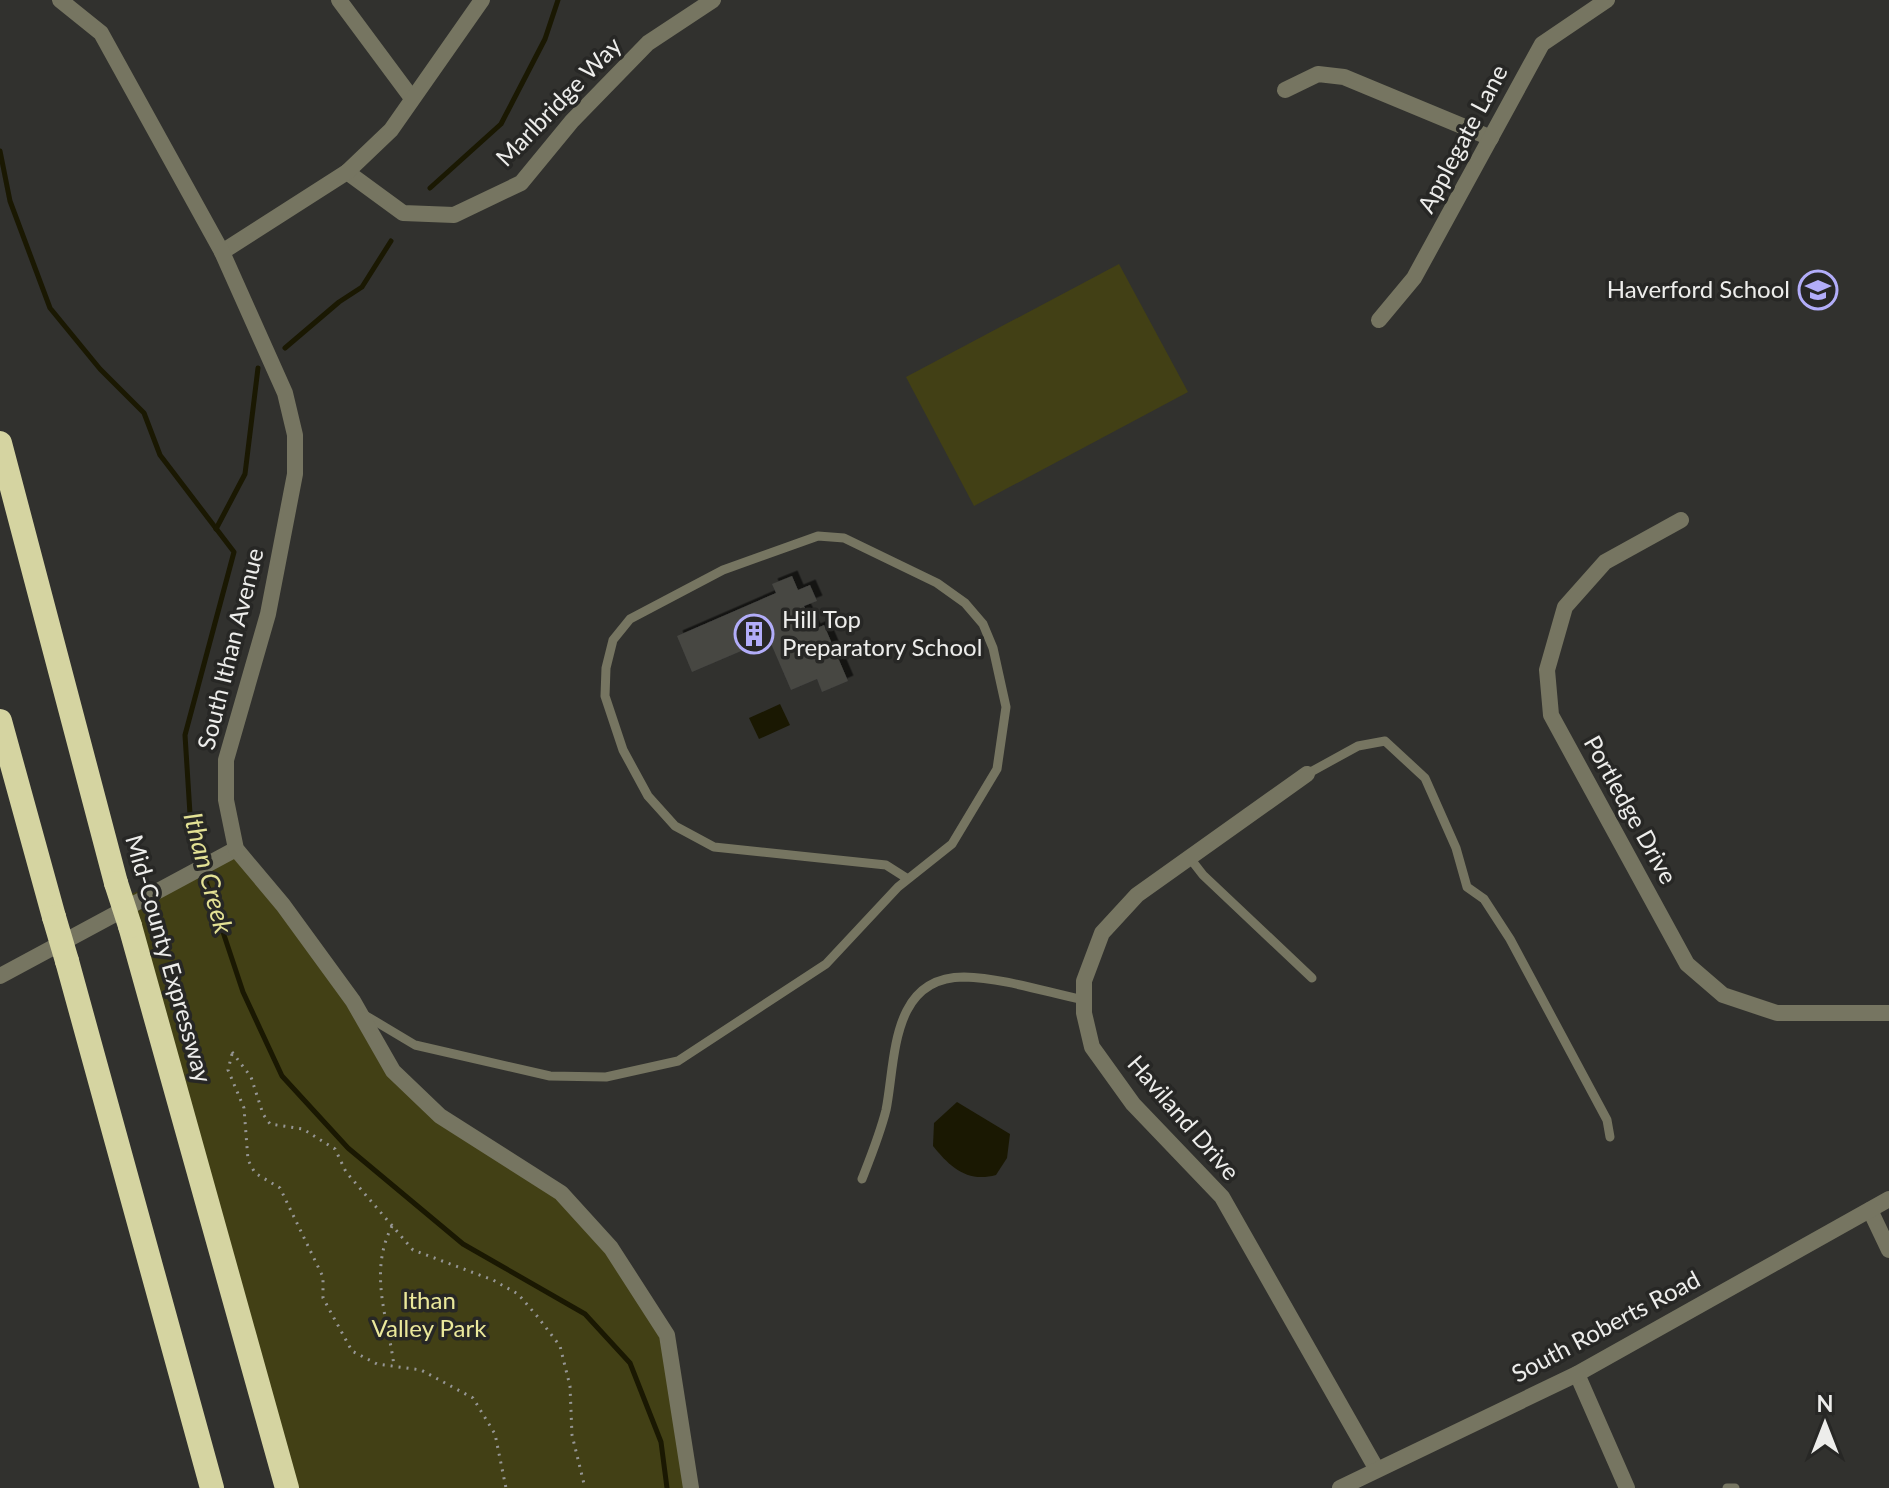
<svg xmlns="http://www.w3.org/2000/svg" width="1889" height="1488" viewBox="0 0 1889 1488" font-family="Lato,sans-serif">
<defs>
<filter id="shadow"><feDropShadow dx="5.5" dy="-5.5" stdDeviation="0" flood-color="#0009"/></filter>
</defs>
<rect width="100%" height="100%" fill="#31312e"/>
<g fill="#424015">
<path d="M 1119,264 L 1188,392 L 974,506 L 906,377 Z"/>
<path d="M 236,849 L 393,1071 L 440,1116 L 561,1193 L 667,1335 L 691,1488 L 298,1488 L 120,899 Z"/>
</g>
<g fill="#1a1802">
<path d="M 780,704 L 790,725 L 759,739 L 749,718 Z"/>
<path d="M 957,1102 L 1010,1134 L 1007,1158 L 996,1175 C 967,1183 950,1167 933,1146 L 934,1123 Z"/>
</g>
<g fill="none" stroke-linecap="round" stroke-linejoin="round">
<g stroke="#1a1802" stroke-width="5">
<path d="M 0,151 L 10,201 L 50,308 L 100,369 L 144,413 L 160,455 L 234,552 L 185,735 L 190,814 L 201,866 L 243,992 L 282,1076 L 348,1148 L 463,1244 L 585,1314 L 630,1363 L 661,1442 L 667,1488"/>
<path d="M 430,188 L 501,124 L 545,39 L 558,0"/>
<path d="M 285,348 L 339,302 L 362,287 L 391,241"/>
<path d="M 216,529 L 245,474 L 258,368"/>
</g>
</g>
<path fill="#464643" filter="url(#shadow)" d="M 792,576 L 798,590 L 810,585 L 817,601 L 804,606 L 815,629 L 824,625 L 848,681 L 822,692 L 817,679 L 791,690 L 769,639 L 692,672 L 677,636 L 776,593 L 772,584 Z"/>
<g fill="none" stroke-linecap="round" stroke-linejoin="round">
<g stroke="#969694" stroke-width="3" stroke-dasharray="2 6" stroke-linecap="butt">
<path d="M 232,1052 L 251,1077 L 263,1114 L 270,1124 L 303,1129 L 335,1149 L 346,1172 L 413,1250 L 493,1280 L 518,1294 L 537,1316 L 560,1346 L 570,1386 L 572,1435 L 585,1488"/>
<path d="M 232,1054 L 228,1070 L 244,1108 L 248,1160 L 255,1173 L 280,1188 L 323,1277 L 323,1298 L 352,1351 L 377,1364 L 421,1370 L 473,1398 L 495,1434 L 506,1488"/>
<path d="M 392,1226 C 368,1273 388,1318 394,1366"/>
</g>
<g stroke="#767561" stroke-width="9">
<path d="M 1307,774 L 1358,746 L 1385,741 L 1425,778 L 1456,848 L 1467,887 L 1484,899 L 1510,939 L 1607,1120 L 1610,1137"/>
<path d="M 1189,857 L 1203,875 L 1312,978"/>
<path d="M 363,1014 L 415,1045 L 550,1076 L 606,1077 L 678,1061 L 826,964 L 898,887 L 952,844 L 997,769 L 1006,707 L 993,648 L 983,624 L 965,603 L 937,583 L 844,538 L 818,536 L 723,570 L 630,619 L 613,640 L 606,668 L 605,696 L 623,750 L 648,796 L 675,826 L 714,847 L 886,865 L 908,879"/>
<path d="M 862,1179 C 871,1156 880,1134 886,1110 C 896,1060 890,977 964,977 C 1003,978 1046,992 1084,1000"/>
<path d="M 1727,1488 L 1735,1488"/>
</g>
<g stroke="#767561" stroke-width="16">
<path d="M 339,0 L 411,97"/>
<path d="M 1285,90 L 1318,74 L 1344,77 L 1491,138"/>
<path d="M 347,172 L 403,213 L 454,215 L 521,183 L 572,121 L 648,43 L 713,0"/>
<path d="M 222,252 L 347,172 L 391,130 L 482,0"/>
<path d="M 1379,320 L 1414,278 L 1542,44 L 1607,0"/>
<path d="M 1681,520 L 1605,562 L 1565,607 L 1547,670 L 1551,715 L 1687,964 L 1723,995 L 1777,1013 L 1889,1013"/>
<path d="M 1307,774 L 1137,895 L 1102,933 L 1084,981 L 1084,1013 L 1092,1047 L 1133,1104 L 1222,1197 L 1376,1468"/>
<path d="M 0,976 L 236,849"/>
<path d="M 1870,1210 L 1889,1250"/>
<path d="M 1577,1374 L 1627,1488"/>
</g>
<g stroke="#767561" stroke-width="16">
<path d="M 60,0 L 101,33 L 222,252 L 285,393 L 295,435 L 295,474 L 268,614 L 226,760 L 226,800 L 236,849 L 283,905 L 353,1001 L 393,1071 L 440,1116 L 561,1193 L 611,1248 L 667,1335 L 691,1488"/>
<path d="M 1340,1488 L 1577,1374 L 1889,1199"/>
</g>
<g stroke="#d5d4a1" stroke-width="24">
<path d="M 0,443 L 116,883"/>
<path d="M 0,721 L 54,917"/>
<path d="M 130,926 L 287,1488"/>
<path d="M 67,961 L 212,1488"/>
</g>
<g stroke="#d5d4a1" stroke-width="24">
<path d="M 116,883 L 130,926"/>
<path d="M 54,917 L 67,961"/>
</g>
</g>
<defs>
<g id="school-ring" transform="scale(2)"><circle r="9.5" fill="#272725" stroke="#b2adf9" stroke-width="1.5"/><path d="M0-5L7-2L0 1L-7-2ZM-4 1L0 2.5L4 1V4Q0 6-4 4Z" fill="#b2adf9"/></g>
<g id="building-ring" transform="scale(2)"><circle r="9.5" fill="#272725" stroke="#b2adf9" stroke-width="1.5"/><path d="M-4-6H4V6H1V3H-1V6H-4ZM-2.5-4.3h1.7v1.8h-1.7ZM.8-4.3h1.7v1.8H.8ZM-2.5-1h1.7V.8h-1.7ZM.8-1h1.7V.8H.8Z" fill="#b2adf9"/></g>
</defs>
<g fill-rule="evenodd">
<use href="#school-ring" x="1818" y="290"/>
<use href="#building-ring" x="754" y="634"/>
</g>
<g text-anchor="middle" stroke-width="7" stroke-linejoin="round" paint-order="stroke">
<g font-size="24" fill="#ededeb" stroke="#272725">
<text transform="translate(559 102) rotate(-46)" y="8">Marlbridge Way</text>
<text transform="translate(1463 139) rotate(-62)" y="8">Applegate Lane</text>
<text transform="translate(231 649) rotate(-76)" y="8">South Ithan Avenue</text>
<text transform="translate(1630 810) rotate(61)" y="8">Portledge Drive</text>
<text transform="translate(168 959) rotate(74)" y="8">Mid-County Expressway</text>
<text transform="translate(1183 1118) rotate(49)" y="8">Haviland Drive</text>
<text transform="translate(1606 1327) rotate(-28)" y="8">South Roberts Road</text>
</g>
<g font-size="24" fill="#ededeb" stroke="#272725" text-anchor="end">
<text x="1790" y="298">Haverford School</text>
<text x="782" y="628" text-anchor="start">Hill Top<tspan x="782" dy="28">Preparatory School</tspan></text>
</g>
<g font-size="24" fill="#eae89b" stroke="#272725">
<text x="429" y="1309">Ithan<tspan x="429" dy="28">Valley Park</tspan></text>
</g>
<g font-size="26" font-style="italic" fill="#e3e194" stroke="#272725">
<text transform="translate(208 873) rotate(75)" y="9">Ithan Creek</text>
</g>
</g>
<g transform="translate(1825 1424)" stroke="#272725" stroke-width="6" paint-order="stroke">
<path d="M0-6L14 30L0 20L-14 30Z" fill="#ededeb"/>
<text y="-12" font-size="22" font-weight="bold" text-anchor="middle" fill="#ededeb">N</text>
</g>
</svg>
